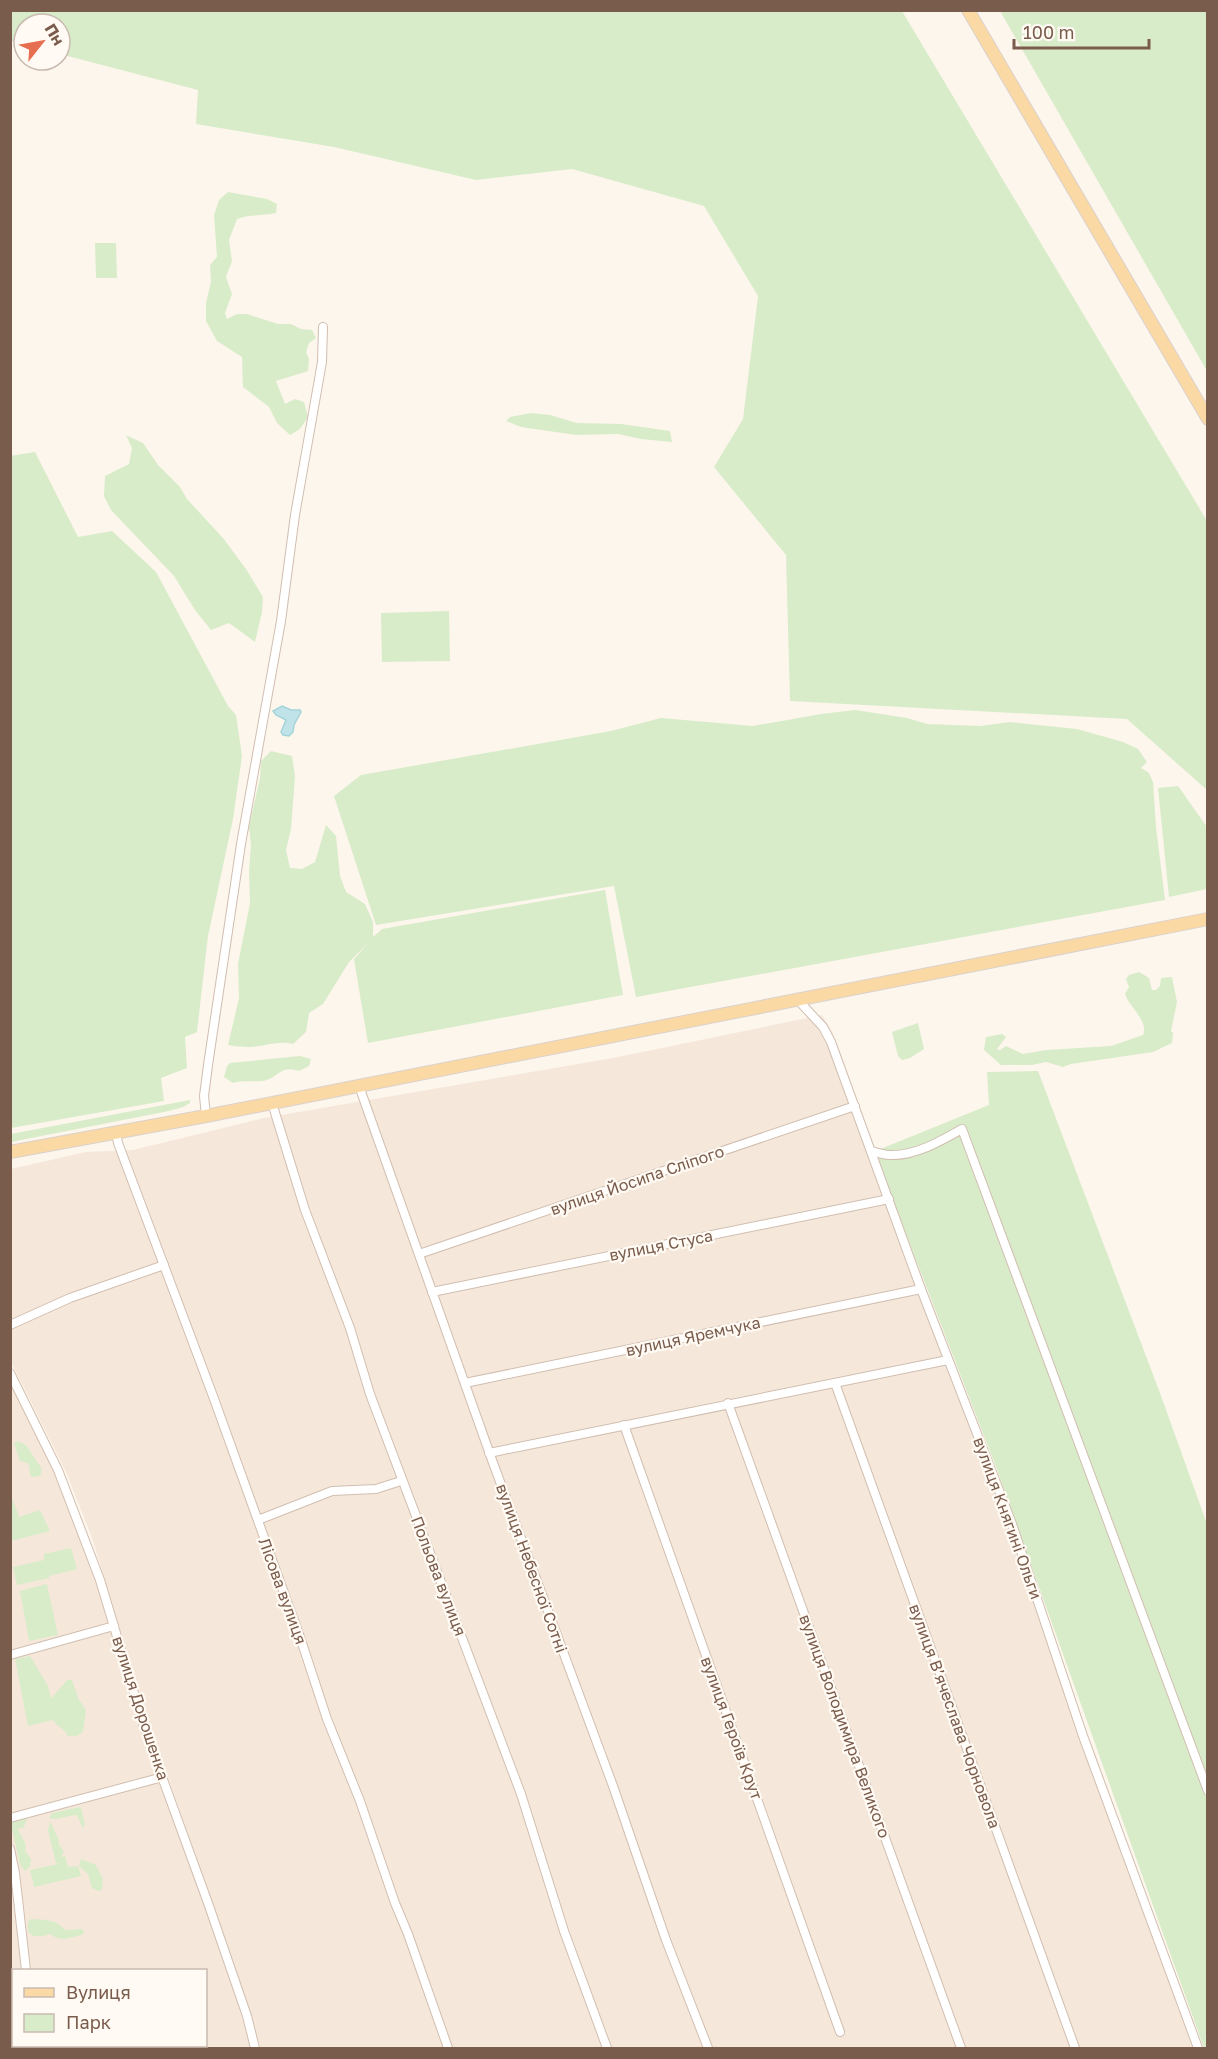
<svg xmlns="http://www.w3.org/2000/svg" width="1218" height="2059" viewBox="0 0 1218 2059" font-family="'Golos Text',sans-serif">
<rect width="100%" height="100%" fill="#fdf6ec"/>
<g fill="#f5e8da" fill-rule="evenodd">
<path d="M 822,1015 L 833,1033 L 920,1277 L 996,1473 L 1084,1724 L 1202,2048 L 261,2048 L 217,1915 L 148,1721 L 92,1538 L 66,1472 L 11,1362 L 11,1169 L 86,1152 L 133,1150 L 264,1118 L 613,1058 Z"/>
<path d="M 10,1382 L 54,1470 L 96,1581 L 142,1730 L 206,1909 L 252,2048 L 11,2048 ZM 14,1970 L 206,1970 L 206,2046 L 14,2046 Z"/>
</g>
<g fill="#d8ecc9">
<path d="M 10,11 L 902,11 L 1207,521 L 1207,790 L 1127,719 L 790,701 L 786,555 L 714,467 L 743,419 L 758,296 L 704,206 L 572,169 L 476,180 L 334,147 L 196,124 L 198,90 L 60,54 L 60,24 L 24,24 L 24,44 L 11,41 Z"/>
<path d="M 1000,11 L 1207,11 L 1207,371 Z"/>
<path d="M 228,192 L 267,199 L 277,204 L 276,213 C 263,216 249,214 237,219 L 229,240 L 232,261 L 226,277 L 232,294 L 225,313 L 227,319 L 237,314 L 247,314 L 278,324 L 291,324 L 301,329 L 312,330 L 316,338 L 309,343 L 306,352 L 309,359 L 308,371 L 276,381 L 285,404 L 295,399 L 304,402 L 308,417 L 300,429 L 290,435 L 277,423 L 269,407 L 243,387 L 242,357 L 217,341 L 206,321 L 206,303 L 211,281 L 210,265 L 217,257 L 214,215 L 219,200 Z"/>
<path d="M 95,243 L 116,243 L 117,278 L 96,278 Z"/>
<path d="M 531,413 L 550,415 L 577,423 L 621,424 L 670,431 L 672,442 L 641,439 L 618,434 L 576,435 L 521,427 L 506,421 L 510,417 Z"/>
<path d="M 126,435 L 143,443 L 158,465 L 180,487 L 187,499 L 223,538 L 246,569 L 263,597 L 262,612 L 255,642 L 229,623 L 211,630 L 195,610 L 174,576 L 111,510 L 104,496 L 105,476 L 129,464 L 132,448 Z"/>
<path d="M 35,452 L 78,537 L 112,531 L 156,572 L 228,706 L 236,715 L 242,756 L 233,819 L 208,936 L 197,1032 L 185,1037 L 187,1068 L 161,1078 L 164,1101 L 11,1128 L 10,456 Z"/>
<path d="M 449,611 L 450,661 L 382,662 L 381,613 Z"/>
<path d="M 855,710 L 907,718 L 927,724 L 980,726 L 1010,722 L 1077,729 L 1123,742 L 1138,749 L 1147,762 L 1141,768 L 1149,773 L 1153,782 L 1156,827 L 1165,900 L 636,997 L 614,886 L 376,925 L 334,796 L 361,775 L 611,731 L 661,718 L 753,726 L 821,714 Z"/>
<path d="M 271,751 L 292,756 L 295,776 L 291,829 L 286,850 L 290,868 L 302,869 L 315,862 L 326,825 L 336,836 L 340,876 L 346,892 L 365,904 L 373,922 L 373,937 L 382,929 L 605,890 L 623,995 L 368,1043 L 354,959 L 369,942 L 349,962 L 323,1004 L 309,1013 L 306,1032 L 293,1044 C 278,1040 264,1047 248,1047 C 241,1047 234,1046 228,1045 L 239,998 L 238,964 L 250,903 L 249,871 L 251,845 L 249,827 L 260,778 L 261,761 Z"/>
<path d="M 1178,786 L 1207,827 L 1207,889 L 1169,897 L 1158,788 Z"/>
<path d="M 1139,972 L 1149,978 L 1152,990 L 1156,990 L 1160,986 L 1161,978 L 1172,977 L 1177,1002 L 1171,1031 L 1173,1033 L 1172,1043 L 1153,1052 L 1071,1064 L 1063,1067 L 1046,1062 L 1032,1065 L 1001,1065 L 984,1050 L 986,1037 L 1002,1034 L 1006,1037 L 997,1049 L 1000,1050 L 1006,1046 L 1023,1054 L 1046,1050 L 1111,1046 L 1143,1035 C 1149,1021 1129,1007 1125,994 L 1129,987 L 1126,979 L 1129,975 Z"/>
<path d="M 918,1023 L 924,1049 L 910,1058 L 902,1060 L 898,1056 L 892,1032 Z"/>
<path d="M 300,1056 L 311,1059 L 309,1066 L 299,1071 C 280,1064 278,1079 262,1081 C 252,1082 243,1080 233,1083 L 224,1077 L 227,1066 L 230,1063 Z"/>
<path d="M 1038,1071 L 1160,1393 L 1207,1524 L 1207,2048 L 1204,2048 L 996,1467 L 877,1159 L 878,1150 L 989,1105 L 987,1072 Z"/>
<path d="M 190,1100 L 190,1103 L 183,1107 L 169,1111 L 11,1142 L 11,1134 Z"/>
<path d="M 18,1441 L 26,1445 L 42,1469 L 40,1476 L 32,1477 C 26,1468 34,1463 20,1461 L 14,1443 Z"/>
<path d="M 11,1495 L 19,1517 L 40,1510 L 50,1531 L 11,1541 Z"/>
<path d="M 71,1548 L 77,1569 L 49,1576 L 49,1578 L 17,1585 L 13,1567 L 44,1560 L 44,1554 Z"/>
<path d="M 47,1584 L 58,1635 L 29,1641 L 20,1591 Z"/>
<path d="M 30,1656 L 48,1686 L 51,1699 L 67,1680 L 72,1680 L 79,1700 L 86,1710 L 83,1732 L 76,1736 L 68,1736 C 64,1728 57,1727 53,1720 L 28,1726 L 15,1659 Z"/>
<path d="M 79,1807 L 81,1808 L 85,1824 L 83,1829 L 77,1815 C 67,1815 58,1821 49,1818 L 52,1813 Z"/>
<path d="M 27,1818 L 24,1827 L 18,1829 L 26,1845 L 25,1851 L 31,1859 L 30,1867 L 25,1871 L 20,1865 L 11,1824 L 13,1820 Z"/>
<path d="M 50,1821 L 58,1838 L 59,1845 L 64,1851 L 61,1857 L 65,1856 L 68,1867 L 78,1866 L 81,1876 L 34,1887 L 30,1870 L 58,1864 L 56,1863 L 48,1831 Z"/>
<path d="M 81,1859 L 96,1865 L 103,1879 L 102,1890 L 98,1891 L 92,1888 L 88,1874 L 79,1866 Z"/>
<path d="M 32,1919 C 46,1920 55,1919 65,1930 L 82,1929 L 84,1932 L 82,1935 C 69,1937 62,1943 50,1934 C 38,1939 23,1937 29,1920 Z"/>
</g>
<path fill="#bfe3e8" stroke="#a5d3da" stroke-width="1.5" d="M 282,706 L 291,710 L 300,710 L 301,712 L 294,725 L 293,732 L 289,736 L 283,735 L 281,732 L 286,720 L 276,715 L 273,711 Z"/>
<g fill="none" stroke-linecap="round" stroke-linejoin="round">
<g stroke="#d1beb0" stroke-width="10">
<g id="minor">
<path d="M 797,999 L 823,1027 L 831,1042 L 921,1289 L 1012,1524 L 1083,1736 L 1198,2048"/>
<path d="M 359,1086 L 492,1460 L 613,1786 L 666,1940 L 708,2048"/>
<path d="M 272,1103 L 305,1210 L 350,1328 L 370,1394 L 521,1794 L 564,1931 L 607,2048"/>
<path d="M 206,1116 L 204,1096 L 208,1065 L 241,844 L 281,621 L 295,515 L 322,362 L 323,327"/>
<path d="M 116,1133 L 118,1143 L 213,1396 L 301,1640 L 327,1719 L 360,1801 L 395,1903 L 408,1934 L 448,2048"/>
<path d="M 872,1151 C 878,1153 884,1155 890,1155 C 915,1156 941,1141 962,1129 L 1208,1791"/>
<path d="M 419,1254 L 855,1106"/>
<path d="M 432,1292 L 889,1199"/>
<path d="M 10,1325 L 70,1298 L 164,1265"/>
<path d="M 10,1373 L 58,1470 L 100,1580 L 146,1733 L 208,1903 L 247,2016 L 255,2048"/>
<path d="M 465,1383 L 921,1289"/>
<path d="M 835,1383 L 1075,2048"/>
<path d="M 728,1403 L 961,2048"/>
<path d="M 624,1425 L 840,2032"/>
<path d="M 489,1453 L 948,1360"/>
<path d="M 258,1520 L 332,1491 L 376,1489 L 401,1481"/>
<path d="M 10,1655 L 114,1626"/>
<path d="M 10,1818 L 163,1777"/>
<path d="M 10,1849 L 15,1873 L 26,1970"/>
<path d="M 36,2046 L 36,2048"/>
</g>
</g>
<g stroke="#dad1cd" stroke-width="14">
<g id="primary">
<path d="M 968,10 L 1208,419"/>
<path d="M 10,1152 L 206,1116 L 1208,919"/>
</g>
</g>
<use href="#minor" stroke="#fff" stroke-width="8"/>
<use href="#primary" stroke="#fbd9a5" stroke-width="12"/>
</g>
<g text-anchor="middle" stroke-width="4.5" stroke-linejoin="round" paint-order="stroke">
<g font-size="16" fill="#7a5c4d" stroke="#fffaf3">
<text transform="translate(637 1180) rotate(-19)" y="6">вулиця Йосипа Сліпого</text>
<text transform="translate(661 1245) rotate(-11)" y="6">вулиця Стуса</text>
<text transform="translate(693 1336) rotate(-12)" y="6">вулиця Яремчука</text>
<text transform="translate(1008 1518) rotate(70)" y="6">вулиця Княгині Ольги</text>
<text transform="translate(532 1568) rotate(70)" y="6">вулиця Небесної Сотні</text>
<text transform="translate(439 1576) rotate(69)" y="6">Польова вулиця</text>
<text transform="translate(283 1591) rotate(70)" y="6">Лісова вулиця</text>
<text transform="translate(141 1708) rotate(72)" y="6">вулиця Дорошенка</text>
<text transform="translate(955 1716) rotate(70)" y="6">вулиця Вʼячеслава Чорновола</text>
<text transform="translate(845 1726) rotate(70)" y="6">вулиця Володимира Великого</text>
<text transform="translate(732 1728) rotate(70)" y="6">вулиця Героїв Крут</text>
</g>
</g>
<rect width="1218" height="2059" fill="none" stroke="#7a5c4d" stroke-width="24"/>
<rect x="12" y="1969" width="195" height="78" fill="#fffaf3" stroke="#cabbb1" stroke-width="1.5"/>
<rect x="24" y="1988" width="30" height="9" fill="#fbd9a5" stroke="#cabbb1" stroke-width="1.5"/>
<text x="66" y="1999" font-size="18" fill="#7a5c4d">Вулиця</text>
<rect x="24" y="2014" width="30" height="18" fill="#d8ecc9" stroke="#cabbb1" stroke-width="1.5"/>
<text x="66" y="2029" font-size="18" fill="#7a5c4d">Парк</text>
<g transform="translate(42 42) rotate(59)"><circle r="28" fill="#fffaf3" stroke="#cabbb1" stroke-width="1.5"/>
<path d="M0-4.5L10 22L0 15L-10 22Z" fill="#e76f51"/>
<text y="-9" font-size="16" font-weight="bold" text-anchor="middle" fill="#7a5c4d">Пн</text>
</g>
<path d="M1014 39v9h135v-9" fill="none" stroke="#7a5c4d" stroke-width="3"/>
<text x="1023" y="39" font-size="18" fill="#7a5c4d" stroke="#fffaf3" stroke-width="4.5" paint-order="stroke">100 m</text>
</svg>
